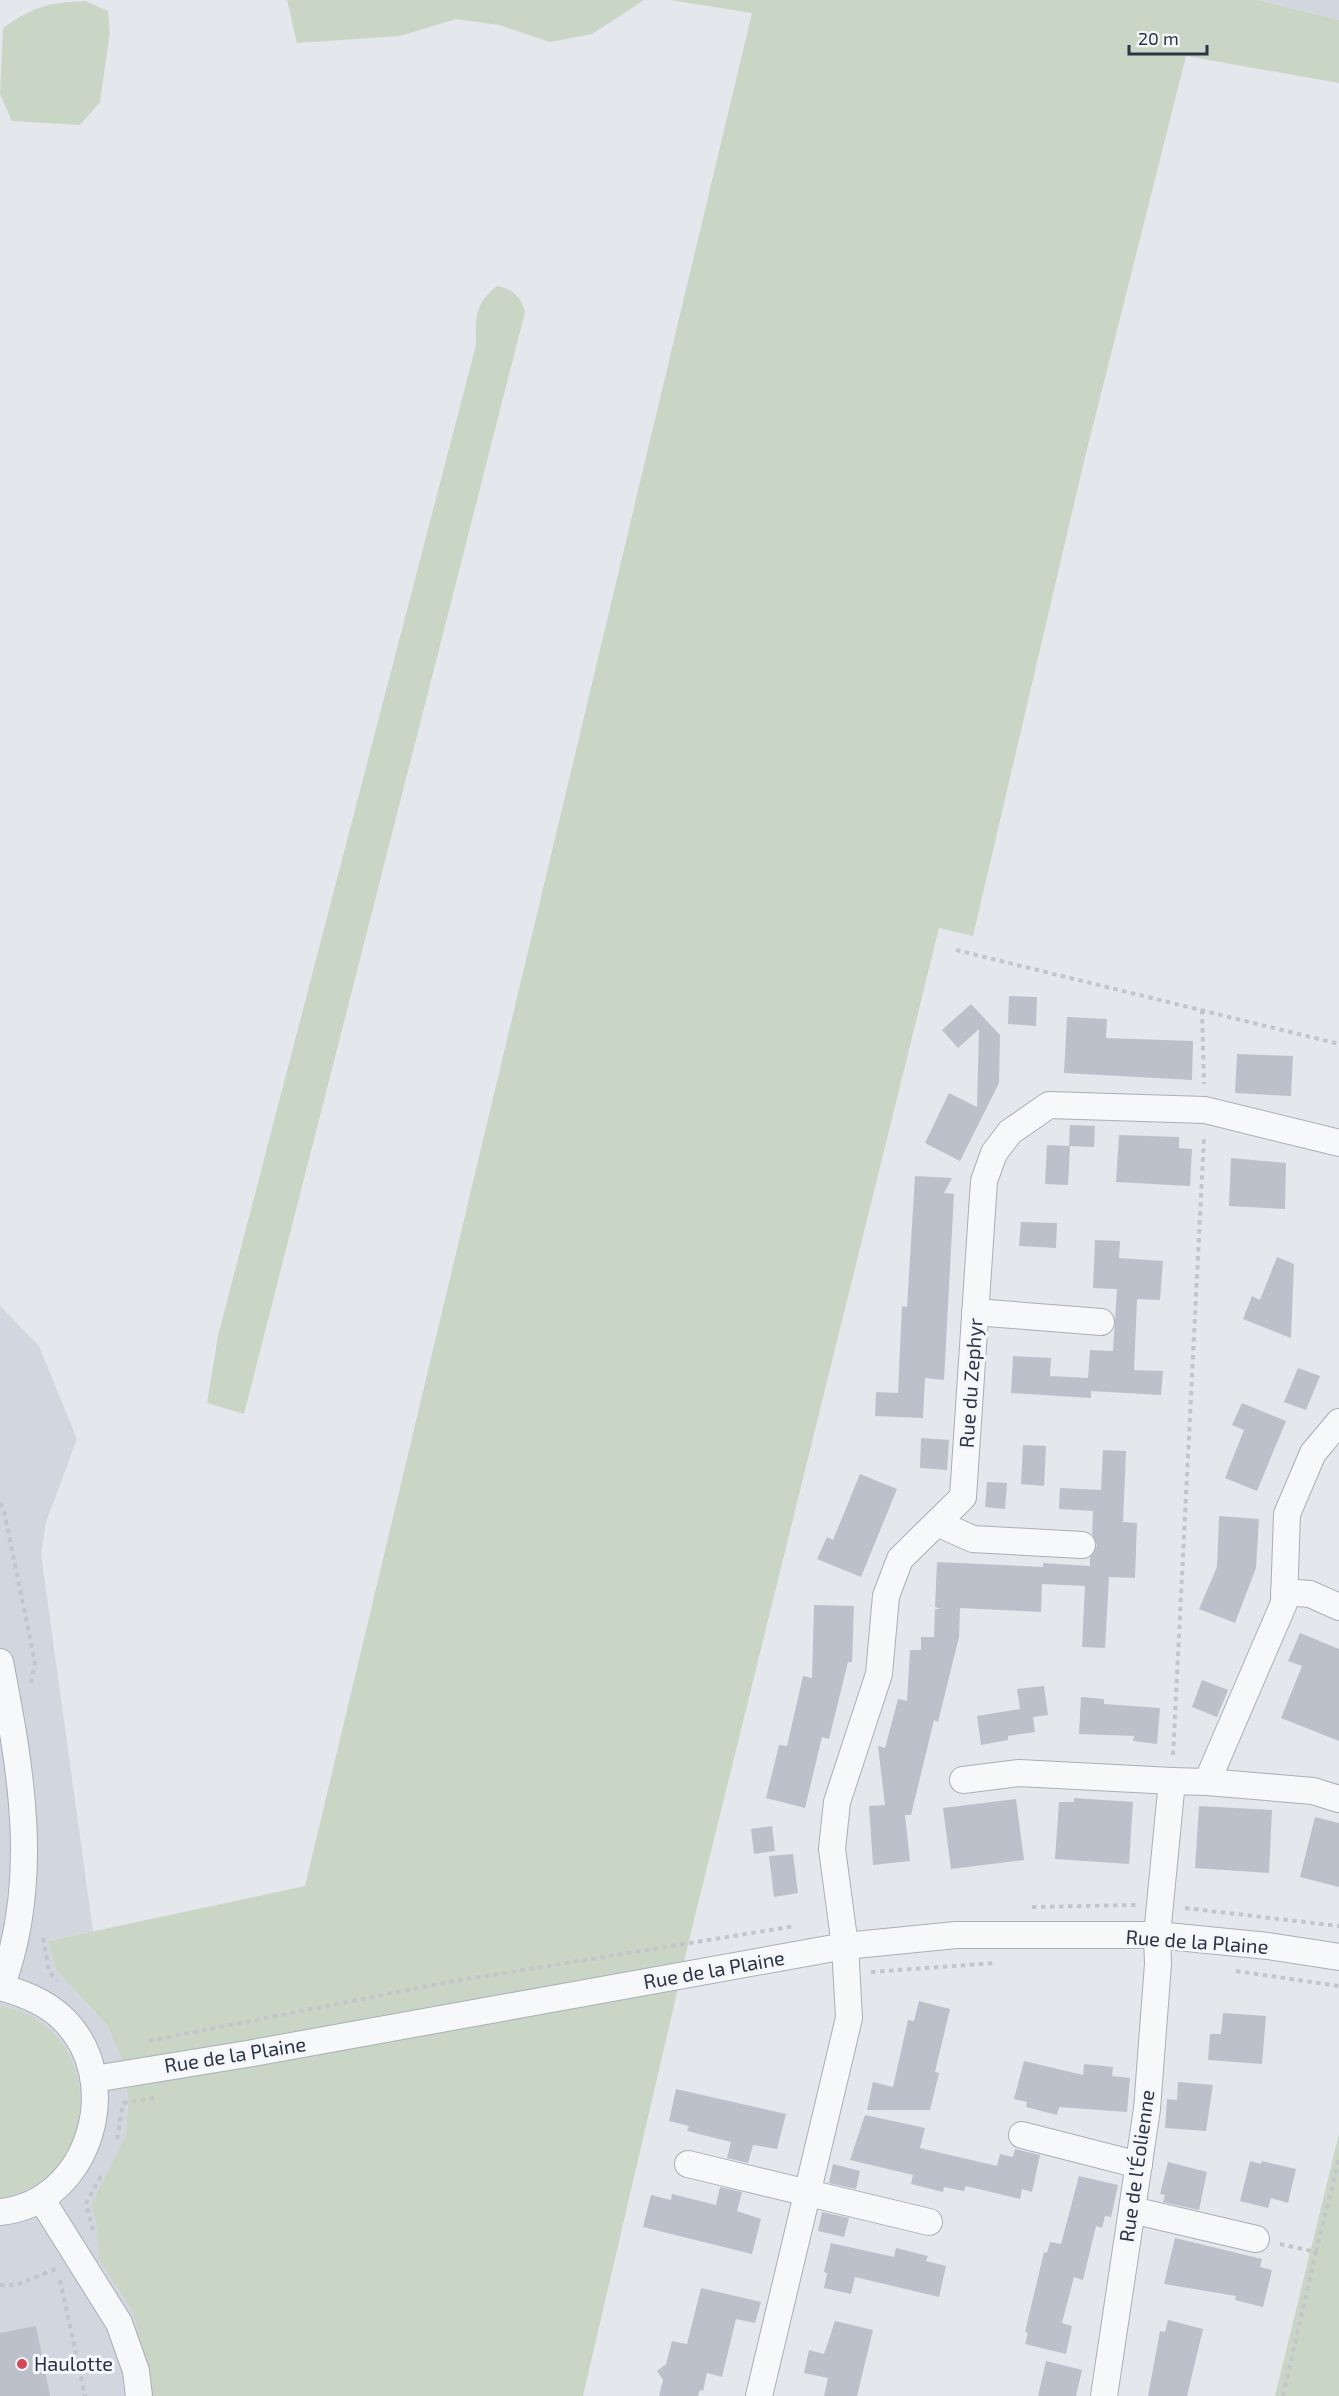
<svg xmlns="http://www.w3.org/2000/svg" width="1339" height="2396" viewBox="0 0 1339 2396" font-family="'Exo 2',sans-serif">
<rect width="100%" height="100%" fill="#e4e7ec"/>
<g fill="#d2d6de">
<path d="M 1258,0 L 1339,0 L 1339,20 Z"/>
<path d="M 0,1306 L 39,1346 L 77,1439 L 46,1522 L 41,1554 L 93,1931 L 48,1941 L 56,1970 L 107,2025 L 125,2067 L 128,2103 L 126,2134 L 91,2204 L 96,2224 L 99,2259 L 133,2313 L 153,2396 L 0,2396 Z"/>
</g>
<g fill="#c9d6c5">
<path d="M 287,0 L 644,0 L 592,34 L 550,42 L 499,25 L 456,19 L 400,36 L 297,43 Z"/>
<path d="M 670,0 L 1258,0 L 1339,20 L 1339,83 L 1186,56 L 1084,461 L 973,936 L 939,928 L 692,1928 L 583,2396 L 153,2396 L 133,2313 L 99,2259 L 96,2224 L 91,2204 L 126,2134 L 128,2103 L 125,2067 L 107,2025 L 56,1970 L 48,1941 L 305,1886 L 752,13 Z"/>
<path d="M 85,1 L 108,11 L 110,32 L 100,102 L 80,125 L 12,121 L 0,94 L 3,28 C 35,6 47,3 85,1 Z"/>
<path d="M 497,286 C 513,290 520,295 525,312 L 244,1414 L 207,1403 L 218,1336 L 476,345 C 476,317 474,305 497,286 Z"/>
<path d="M 0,2006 C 107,2025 107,2179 0,2198 Z"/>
<path d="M 1339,2134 L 1339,2396 L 1275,2396 Z"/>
</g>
<g fill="#bbc0ca">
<path d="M 1009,996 L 1037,997 L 1036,1026 L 1008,1024 Z"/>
<path d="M 971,1004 L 1000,1035 L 999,1083 L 960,1161 L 925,1143 L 949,1093 L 977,1107 L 979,1029 L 958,1048 L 942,1030 Z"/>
<path d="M 1067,1017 L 1107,1019 L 1106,1038 L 1193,1041 L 1192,1080 L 1064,1073 Z"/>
<path d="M 1237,1054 L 1293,1056 L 1291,1096 L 1235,1093 Z"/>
<path d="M 1070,1125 L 1095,1126 L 1094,1147 L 1069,1146 Z"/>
<path d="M 1119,1135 L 1179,1137 L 1179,1148 L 1192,1149 L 1190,1186 L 1116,1182 Z"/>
<path d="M 1047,1145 L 1070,1146 L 1068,1185 L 1045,1184 Z"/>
<path d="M 1231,1158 L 1286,1163 L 1285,1209 L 1229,1206 Z"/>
<path d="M 915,1176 L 952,1178 L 944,1193 L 954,1194 L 944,1380 L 925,1378 L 923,1418 L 875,1416 L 876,1392 L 898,1393 L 902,1306 L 907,1307 Z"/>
<path d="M 1021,1222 L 1057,1223 L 1056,1248 L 1019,1246 Z"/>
<path d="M 1095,1240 L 1120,1241 L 1119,1258 L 1163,1261 L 1160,1300 L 1137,1299 L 1134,1370 L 1163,1371 L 1161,1395 L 1091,1391 L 1091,1398 L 1011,1393 L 1013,1356 L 1051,1358 L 1050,1376 L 1088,1378 L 1090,1350 L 1113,1351 L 1117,1289 L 1093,1288 Z"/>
<path d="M 1277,1257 L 1294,1264 L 1291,1338 L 1243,1319 L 1252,1296 L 1260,1300 Z"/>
<path d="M 1298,1368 L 1320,1376 L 1306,1410 L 1284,1402 Z"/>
<path d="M 1242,1403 L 1286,1421 L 1257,1491 L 1225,1478 L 1244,1430 L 1232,1425 Z"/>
<path d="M 921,1438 L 949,1440 L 947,1470 L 920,1468 Z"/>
<path d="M 1023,1445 L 1046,1446 L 1044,1486 L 1021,1484 Z"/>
<path d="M 1103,1450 L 1126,1451 L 1123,1522 L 1137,1523 L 1135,1578 L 1109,1577 L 1105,1648 L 1082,1647 L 1085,1586 L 1042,1584 L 1041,1612 L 960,1608 L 959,1637 L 938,1722 L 934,1720 L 911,1815 L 905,1815 L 910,1861 L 873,1865 L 869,1806 L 885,1805 L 878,1746 L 885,1748 L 898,1699 L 907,1701 L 910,1650 L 921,1650 L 921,1637 L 934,1637 L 935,1609 L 941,1609 L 935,1607 L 937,1562 L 1043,1567 L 1043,1563 L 1090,1566 L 1090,1557 L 1097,1546 L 1092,1534 L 1093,1511 L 1059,1509 L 1060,1488 L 1101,1490 Z"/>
<path d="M 860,1474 L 897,1489 L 861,1577 L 817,1559 L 827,1537 L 833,1540 Z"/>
<path d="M 987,1482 L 1007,1483 L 1005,1509 L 985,1507 Z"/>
<path d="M 1219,1516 L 1259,1519 L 1256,1568 L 1235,1623 L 1199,1609 L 1217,1567 Z"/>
<path d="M 814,1605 L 854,1606 L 852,1662 L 848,1662 L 829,1739 L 822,1737 L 805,1808 L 766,1798 L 779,1745 L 787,1746 L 803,1676 L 812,1678 Z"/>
<path d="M 1300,1633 L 1339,1649 L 1339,1741 L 1281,1718 L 1302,1666 L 1288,1661 Z"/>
<path d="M 1202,1680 L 1228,1690 L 1217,1717 L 1192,1707 Z"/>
<path d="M 1044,1686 L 1048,1715 L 1033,1717 L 1035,1732 L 1008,1736 L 1008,1740 L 981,1745 L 977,1716 L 1020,1709 L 1017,1689 Z"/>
<path d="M 1081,1697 L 1104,1699 L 1104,1704 L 1160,1708 L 1157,1744 L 1133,1741 L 1134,1736 L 1079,1734 Z"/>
<path d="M 1074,1798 L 1133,1802 L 1129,1864 L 1055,1859 L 1059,1802 L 1074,1802 Z"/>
<path d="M 1016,1799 L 1024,1860 L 951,1869 L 943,1808 Z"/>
<path d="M 1199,1806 L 1272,1810 L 1269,1873 L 1195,1868 Z"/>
<path d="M 1315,1817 L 1339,1823 L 1339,1887 L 1300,1877 Z"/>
<path d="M 772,1826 L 775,1851 L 754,1854 L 751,1829 Z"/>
<path d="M 793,1854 L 798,1893 L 774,1897 L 769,1856 Z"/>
<path d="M 919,2001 L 950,2009 L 935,2072 L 939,2073 L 930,2110 L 867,2110 L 873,2082 L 893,2087 L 908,2020 L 914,2021 Z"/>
<path d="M 1223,2013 L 1266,2016 L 1262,2064 L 1208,2060 L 1210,2034 L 1221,2034 Z"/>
<path d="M 1024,2061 L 1083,2075 L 1084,2064 L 1113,2067 L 1112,2076 L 1130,2078 L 1127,2112 L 1059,2107 L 1057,2115 L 1026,2107 L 1027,2102 L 1014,2099 Z"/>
<path d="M 1178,2082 L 1213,2085 L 1206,2131 L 1165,2128 L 1167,2099 L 1177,2100 Z"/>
<path d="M 676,2089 L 786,2114 L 777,2149 L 753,2145 L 748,2163 L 727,2158 L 731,2142 L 687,2131 L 689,2126 L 669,2121 Z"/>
<path d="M 865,2115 L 925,2128 L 920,2148 L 997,2166 L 1000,2154 L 1013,2157 L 1015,2149 L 1040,2155 L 1032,2192 L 1022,2189 L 1020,2199 L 966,2186 L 964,2191 L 944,2187 L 943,2192 L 911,2184 L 913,2175 L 850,2160 Z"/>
<path d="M 1250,2161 L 1261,2164 L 1262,2161 L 1296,2169 L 1288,2203 L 1271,2198 L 1268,2208 L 1240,2201 Z"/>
<path d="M 1168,2162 L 1207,2172 L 1199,2210 L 1163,2202 L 1165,2195 L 1160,2194 Z"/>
<path d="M 833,2164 L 860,2171 L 856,2189 L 829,2183 Z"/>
<path d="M 1079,2176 L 1118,2185 L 1111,2217 L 1105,2216 L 1102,2228 L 1096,2226 L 1083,2280 L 1074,2277 L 1062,2323 L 1072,2326 L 1066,2354 L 1025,2344 L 1028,2333 L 1025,2332 L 1044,2252 L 1047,2253 L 1050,2242 L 1061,2244 Z"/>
<path d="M 720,2187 L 742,2192 L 737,2211 L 761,2219 L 752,2254 L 643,2227 L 651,2195 L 671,2200 L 672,2194 L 716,2205 Z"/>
<path d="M 822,2212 L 849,2218 L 844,2237 L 818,2231 Z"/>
<path d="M 1175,2238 L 1262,2259 L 1260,2267 L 1272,2270 L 1263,2307 L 1235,2300 L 1236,2296 L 1164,2284 Z"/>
<path d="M 831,2243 L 894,2257 L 896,2248 L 928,2256 L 926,2261 L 946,2266 L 939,2297 L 855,2277 L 851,2294 L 824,2288 L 827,2273 L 824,2272 Z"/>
<path d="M 701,2288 L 761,2302 L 755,2323 L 736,2319 L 722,2377 L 707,2373 L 703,2391 L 700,2390 L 698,2396 L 659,2396 L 663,2380 L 657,2371 L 666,2364 L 672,2341 L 687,2344 Z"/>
<path d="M 1168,2320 L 1203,2329 L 1187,2396 L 1148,2396 L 1160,2331 L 1165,2332 Z"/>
<path d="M 835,2321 L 873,2330 L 857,2396 L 824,2396 L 828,2378 L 804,2373 L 809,2350 L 824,2354 Z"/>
<path d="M 36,2326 L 50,2396 L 0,2396 L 0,2333 Z"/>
<path d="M 1046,2361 L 1082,2370 L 1076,2396 L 1038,2396 Z"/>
</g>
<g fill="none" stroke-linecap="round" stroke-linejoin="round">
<g stroke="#a9aeb7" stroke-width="28">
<g id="minor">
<path d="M 975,1312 L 1101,1322"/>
<path d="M 937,1523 L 973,1539 L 1082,1545"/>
<path d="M 1284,1592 L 1310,1594 L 1339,1607"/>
<path d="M 0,1662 C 21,1769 41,1882 1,1987"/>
<path d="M 963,1780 L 1019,1773 L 1172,1781"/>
<path d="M 1207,1782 L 1313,1791 L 1339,1799"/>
<path d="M 0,1987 C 22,1993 44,2001 61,2017 C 127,2078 91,2203 0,2212"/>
<path d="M 94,2079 L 247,2054 L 845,1946 L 956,1935 L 1157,1935 L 1268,1946 L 1339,1957"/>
<path d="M 1022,2135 L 1139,2165"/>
<path d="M 688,2164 L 929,2222"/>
<path d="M 42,2200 L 119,2323 L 136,2371 L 139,2396"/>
<path d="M 1132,2210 L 1256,2239"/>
<path d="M 759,2396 L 849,2018 L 845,1946 L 832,1849 L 837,1802 L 879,1674 L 886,1596 L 900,1559 L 963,1497 L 984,1181 L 994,1153 L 1010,1132 L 1049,1105 L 1205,1110 L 1339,1143"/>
<path d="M 1104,2396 L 1147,2109 L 1158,1964 L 1157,1935 L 1172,1781 L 1207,1782 L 1284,1603 L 1287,1514 L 1313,1453 L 1339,1422"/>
</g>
</g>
<g stroke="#c2c5cb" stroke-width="4" stroke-dasharray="4.5 4.5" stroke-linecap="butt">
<path d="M 956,950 L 1339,1044"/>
<path d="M 1202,1010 L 1204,1084"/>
<path d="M 0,1503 L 4,1511 L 35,1663 L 31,1683"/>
<path d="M 1173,1755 L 1204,1137"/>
<path d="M 1032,1907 L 1136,1905"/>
<path d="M 1185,1908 L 1339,1926"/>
<path d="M 43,1938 L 49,1971 L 57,1981"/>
<path d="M 1236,1971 L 1339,1986"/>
<path d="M 871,1972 L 995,1963"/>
<path d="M 149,2041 L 443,1983 L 795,1926"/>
<path d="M 123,2103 L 154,2098"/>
<path d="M 117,2139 L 123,2103"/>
<path d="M 93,2230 L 86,2203 L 101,2176"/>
<path d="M 1280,2244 L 1316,2252 L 1283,2396"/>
<path d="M 1316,2252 L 1339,2159"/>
<path d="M 60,2280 L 85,2396"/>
<path d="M 0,2285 L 16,2285 L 56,2269"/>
</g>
<use href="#minor" stroke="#f7f8fa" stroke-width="26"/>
</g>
<circle fill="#d1495b" stroke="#f4f6f9" stroke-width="2" cx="22" cy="2364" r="6"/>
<g text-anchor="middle" stroke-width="6" stroke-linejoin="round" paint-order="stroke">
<g font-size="20" fill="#2b3445" stroke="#f4f6f9">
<text transform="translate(971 1383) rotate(-86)" y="7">Rue du Zephyr</text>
<text transform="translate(1197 1942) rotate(4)" y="7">Rue de la Plaine</text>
<text transform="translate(714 1970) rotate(-10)" y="7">Rue de la Plaine</text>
<text transform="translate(235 2055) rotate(-9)" y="7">Rue de la Plaine</text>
<text transform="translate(1137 2166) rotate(-82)" y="7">Rue de l'Éolienne</text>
</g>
<g font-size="20" fill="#2b3445" stroke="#f4f6f9" text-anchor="start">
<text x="34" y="2371">Haulotte</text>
</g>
</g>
<path d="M1129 45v9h78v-9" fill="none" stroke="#2b3445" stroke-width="3"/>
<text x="1138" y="45" font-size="18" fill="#2b3445" stroke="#f4f6f9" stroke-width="4.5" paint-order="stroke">20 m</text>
</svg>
